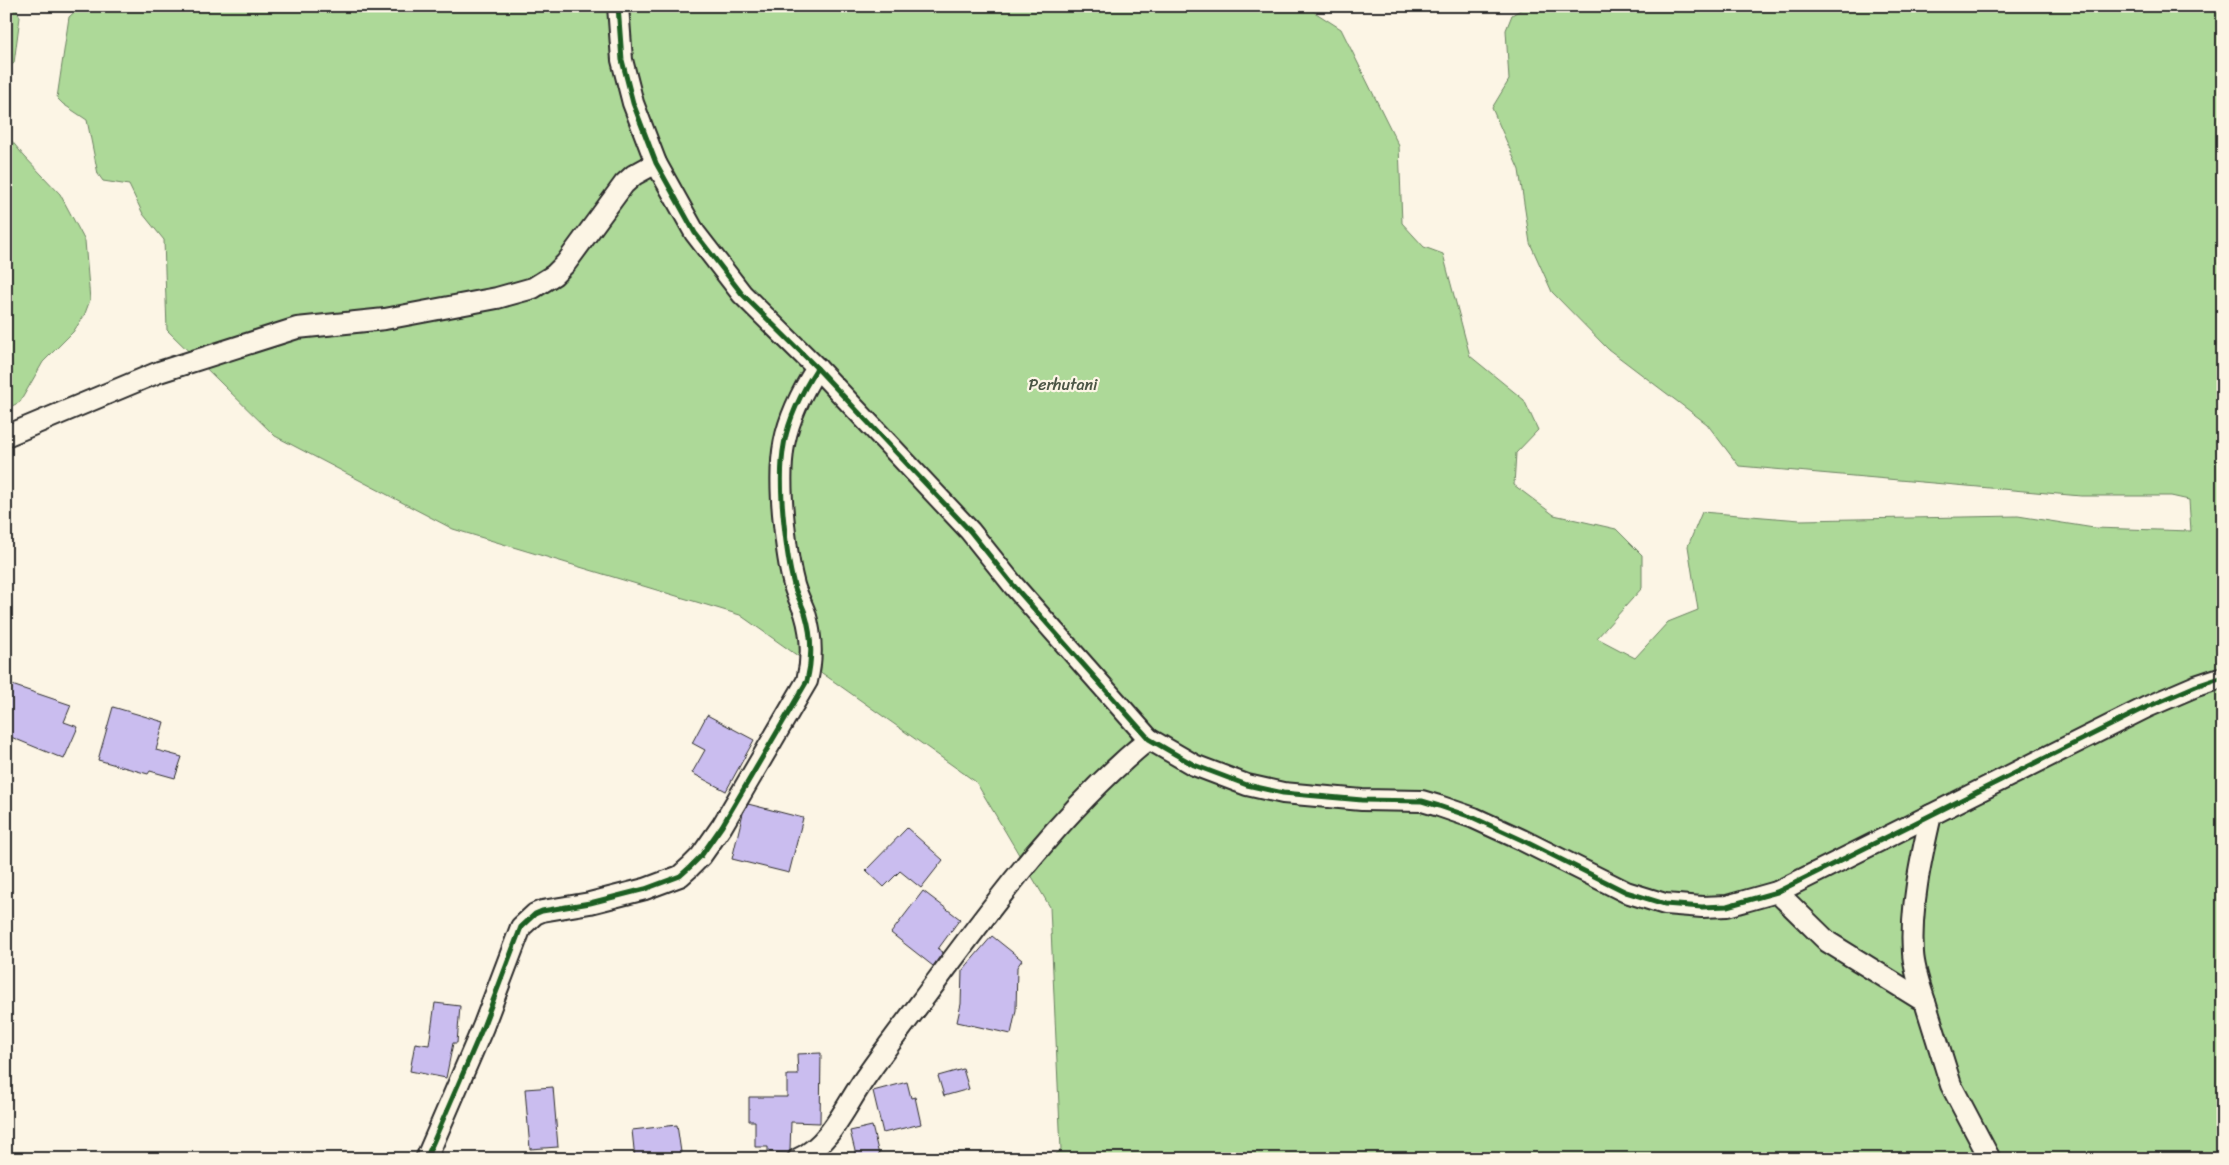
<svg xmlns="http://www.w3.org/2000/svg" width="2229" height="1165" viewBox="0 0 2229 1165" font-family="Sriracha,sans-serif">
<rect width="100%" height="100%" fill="#fcf5e5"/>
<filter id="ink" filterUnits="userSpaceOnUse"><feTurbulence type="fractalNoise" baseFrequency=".02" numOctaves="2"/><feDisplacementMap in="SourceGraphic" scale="10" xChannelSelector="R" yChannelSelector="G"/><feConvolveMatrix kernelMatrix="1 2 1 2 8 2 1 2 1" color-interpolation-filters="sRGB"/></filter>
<g filter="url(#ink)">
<g fill="#add998" stroke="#6c8262">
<path d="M 6,6 L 15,6 L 20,17 L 14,63 L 6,70 Z"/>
<path d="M 81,6 L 1020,6 L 1053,10 L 1058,6 L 1305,6 L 1341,29 L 1399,146 L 1402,223 L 1424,247 L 1443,254 L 1470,356 L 1524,400 L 1538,430 L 1516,453 L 1514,485 L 1554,515 L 1616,529 L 1642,555 L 1642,588 L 1597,638 L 1635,658 L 1668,622 L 1698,610 L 1688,546 L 1702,512 L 1800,520 L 2018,516 L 2094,528 L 2191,531 L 2189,500 L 2171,496 L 2081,496 L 1739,466 L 1707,424 L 1608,349 L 1552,292 L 1530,243 L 1519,170 L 1492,108 L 1509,80 L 1506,30 L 1512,15 L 1527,6 L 2223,6 L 2223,1159 L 1050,1159 L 1061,1150 L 1050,907 L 976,782 L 740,615 L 453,529 L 275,436 L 167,330 L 164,240 L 143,214 L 129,185 L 103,181 L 98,174 L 87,120 L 63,104 L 57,98 L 69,17 Z"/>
<path d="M 6,134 L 24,156 L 60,194 L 85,241 L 90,300 L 84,316 L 73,332 L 43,362 L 20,402 L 6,409 Z"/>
</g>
<g fill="#cabdef" stroke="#2b2b2b">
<path d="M 6,683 L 71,705 L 64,722 L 78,727 L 64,759 L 6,735 Z"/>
<path d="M 113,707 L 164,722 L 156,750 L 182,757 L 175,778 L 150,771 L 148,774 L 98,760 Z"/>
<path d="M 707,715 L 754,740 L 726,791 L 692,773 L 705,750 L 692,743 Z"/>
<path d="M 748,804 L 803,818 L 789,873 L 732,859 L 743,813 Z"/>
<path d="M 907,828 L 943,860 L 921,888 L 900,871 L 884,887 L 866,870 Z"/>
<path d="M 923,891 L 960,919 L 938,949 L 943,952 L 933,966 L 891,933 Z"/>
<path d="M 992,936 L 1022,960 L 1017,967 L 1016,1010 L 1011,1034 L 957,1022 L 961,1004 L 962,971 Z"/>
<path d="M 435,1003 L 460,1006 L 457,1043 L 453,1043 L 446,1078 L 410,1071 L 415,1043 L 429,1045 Z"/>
<path d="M 821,1053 L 820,1123 L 791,1122 L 790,1150 L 788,1153 L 768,1152 L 768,1147 L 755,1147 L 755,1121 L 749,1121 L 749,1097 L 787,1097 L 787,1075 L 798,1075 L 797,1054 Z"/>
<path d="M 963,1069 L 969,1089 L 944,1096 L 938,1076 Z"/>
<path d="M 907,1082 L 911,1098 L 915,1097 L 921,1124 L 883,1133 L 873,1091 Z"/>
<path d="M 553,1087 L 558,1147 L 530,1149 L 525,1089 Z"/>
<path d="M 677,1125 L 682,1159 L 635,1159 L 632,1130 Z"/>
<path d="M 872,1126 L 880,1159 L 857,1159 L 850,1131 Z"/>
</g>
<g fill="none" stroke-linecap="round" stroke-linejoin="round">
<g stroke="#2b2b2b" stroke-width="24">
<g id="minor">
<path d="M 618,6 L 622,60 L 633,103 L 656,163 L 695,233 L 742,294 L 817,368 L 970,531 L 1014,586 L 1149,739 L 1194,765 L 1247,785 L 1283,793 L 1362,800 L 1422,801 L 1439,806 L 1474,818 L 1522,840 L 1626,892 L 1665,904 L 1702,907 L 1727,906 L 1777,892 L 2147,707 L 2196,686 L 2223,677"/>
<path d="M 6,436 L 159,372 L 297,328 L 385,319 L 497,298 L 533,288 L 554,275 L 566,263 L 624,184 L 634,175 L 656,163"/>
<path d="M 1777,892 L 1828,942 L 1925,1002 L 1951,1085 L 1990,1159"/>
<path d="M 1925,1002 C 1920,986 1914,970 1913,953 C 1910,909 1921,858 1931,815"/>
<path d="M 426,1159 L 483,1027 L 521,927 L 535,914 L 542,911 L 590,903 L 645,889 L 680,876 L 690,867 L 701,856 L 722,826 L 807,681 C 813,657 812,636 805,613 C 801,602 795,592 793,581 C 788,562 786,543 784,524 C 777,459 781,424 817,368"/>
<path d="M 798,1159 C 830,1145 846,1105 865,1078 C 883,1052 902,1027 921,1002 C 990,909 1059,813 1149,739"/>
</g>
</g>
<use href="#minor" stroke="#fcf5e5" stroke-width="20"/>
<g stroke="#fcf5e5" stroke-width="8">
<g id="cycleway">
<path d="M 618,6 L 622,60 L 633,103 L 656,163 L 695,233 L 742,294 L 817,368 L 970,531 L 1014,586 L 1149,739 L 1194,765 L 1247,785 L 1283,793 L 1362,800 L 1422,801 L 1439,806 L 1474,818 L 1522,840 L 1626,892 L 1665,904 L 1702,907 L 1727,906 L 1777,892 L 2147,707 L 2196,686 L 2223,677"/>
<path d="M 426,1159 L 483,1027 L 521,927 L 535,914 L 542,911 L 590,903 L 645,889 L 680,876 L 690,867 L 701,856 L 722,826 L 807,681 C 813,657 812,636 805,613 C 801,602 795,592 793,581 C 788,562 786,543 784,524 C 777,459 781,424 817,368"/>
</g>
</g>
<use href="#cycleway" stroke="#1b5e20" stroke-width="5"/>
</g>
</g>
<g text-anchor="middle" stroke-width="4.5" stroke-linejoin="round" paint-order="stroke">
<g font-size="16" fill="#4c5646" stroke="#fcf5e5">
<text x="1063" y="390">Perhutani</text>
</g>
</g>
<rect width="2229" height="1165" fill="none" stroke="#fcf5e5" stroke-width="25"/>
<rect x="12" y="12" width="2204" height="1140" fill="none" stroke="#2b2b2b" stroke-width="2" filter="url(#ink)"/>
</svg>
